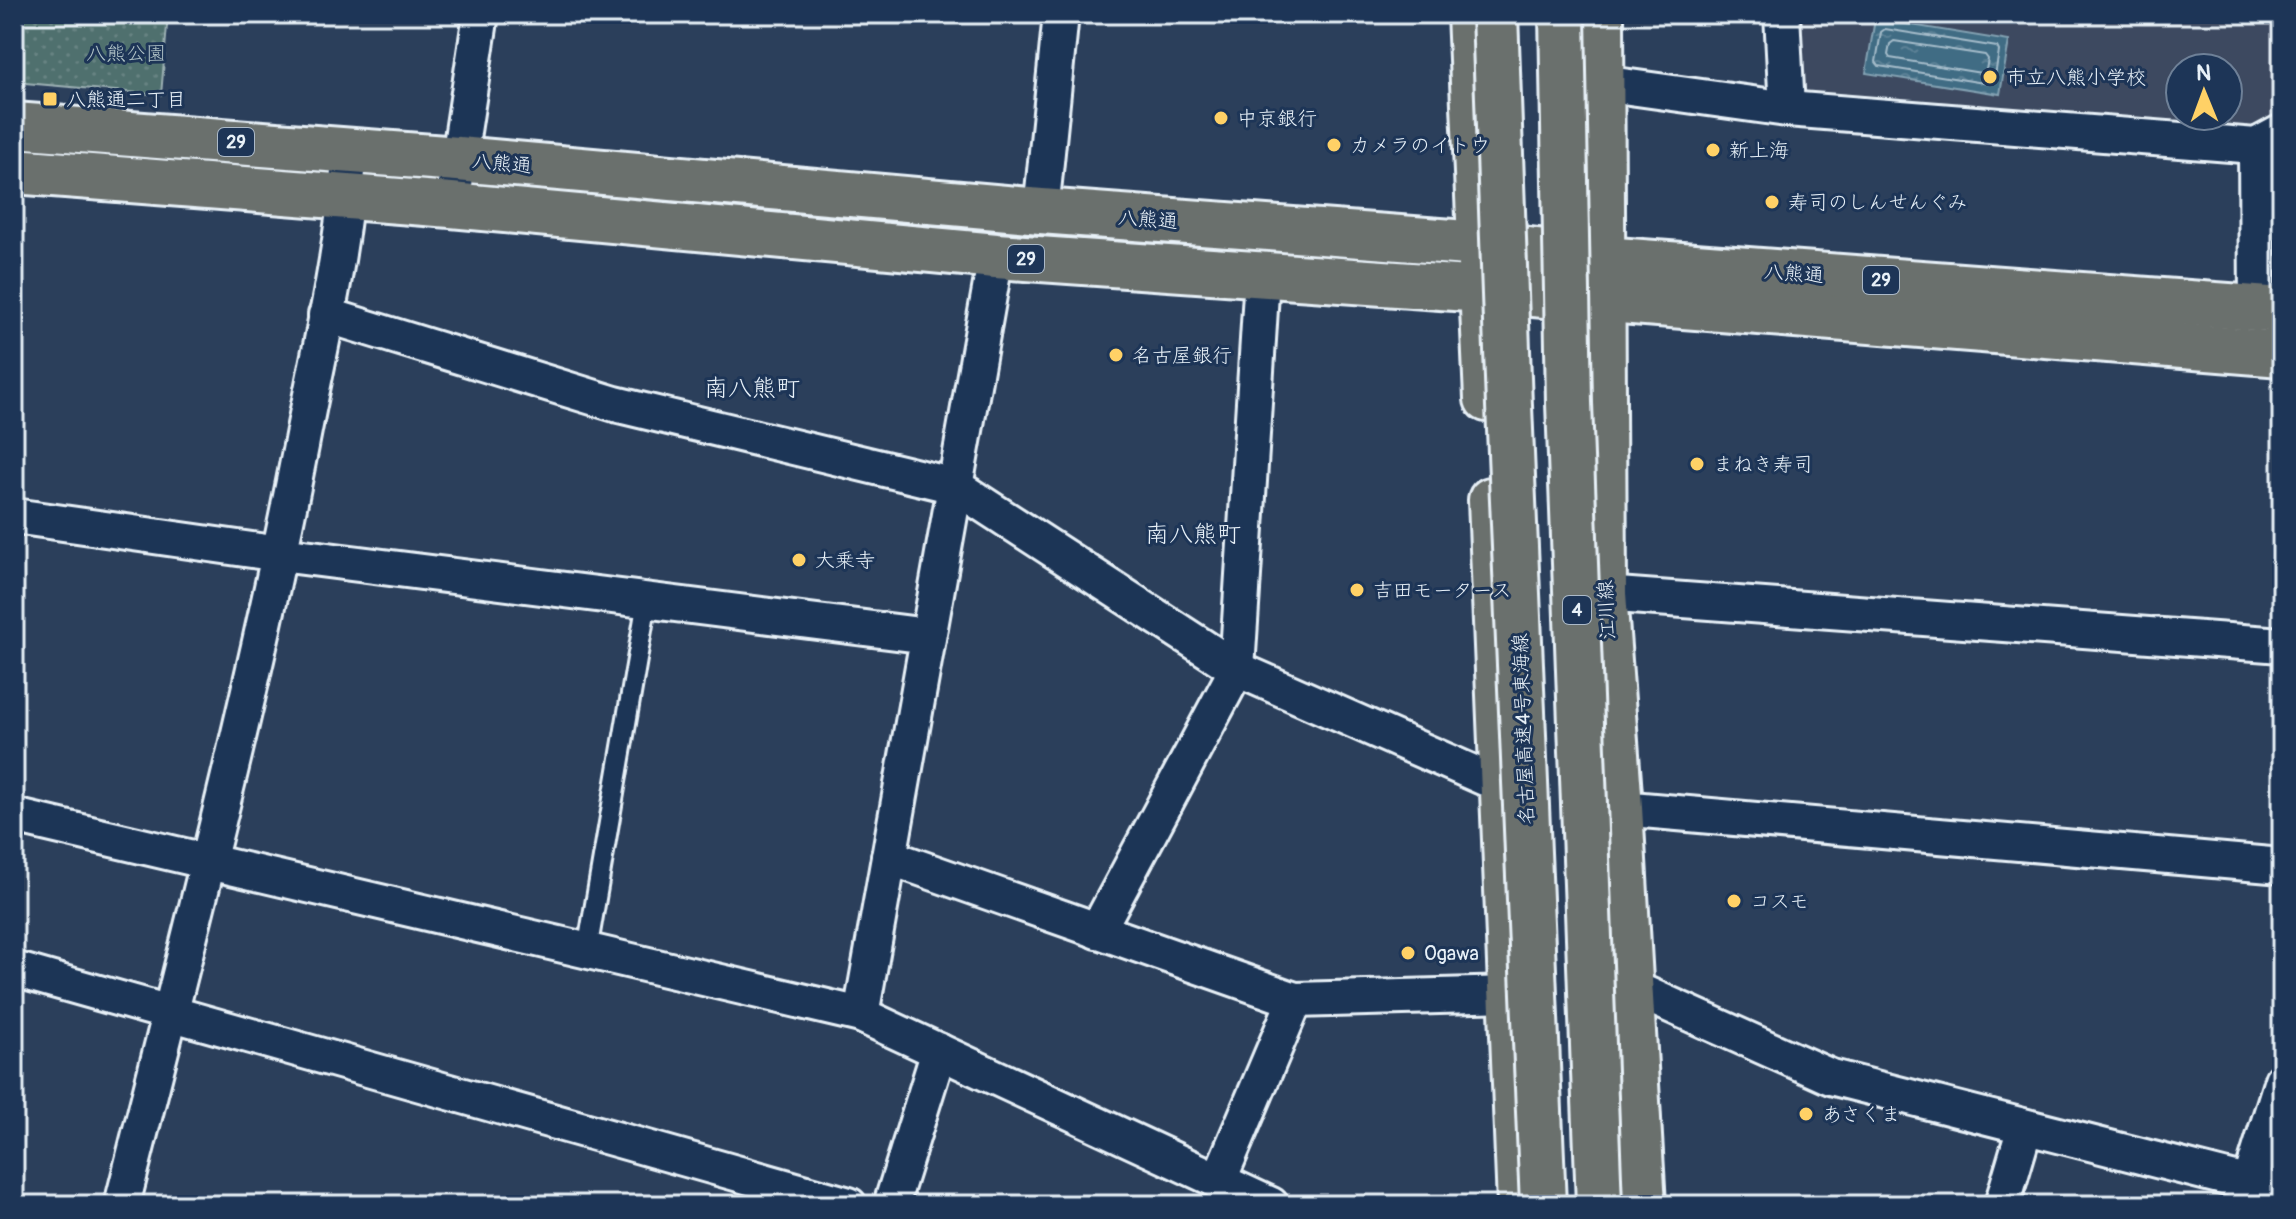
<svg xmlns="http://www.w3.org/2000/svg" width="2296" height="1219" viewBox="0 0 2296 1219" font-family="Pangolin,'Klee One',sans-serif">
<defs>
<pattern id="park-dots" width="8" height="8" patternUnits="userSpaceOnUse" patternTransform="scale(2)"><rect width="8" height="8" fill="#4f6f6e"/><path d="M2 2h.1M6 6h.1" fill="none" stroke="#688483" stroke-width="1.8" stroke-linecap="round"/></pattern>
<pattern id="water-ripples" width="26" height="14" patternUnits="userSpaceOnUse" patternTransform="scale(2)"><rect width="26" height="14" fill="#406c84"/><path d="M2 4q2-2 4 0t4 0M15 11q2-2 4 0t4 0" fill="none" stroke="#5c8196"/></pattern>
</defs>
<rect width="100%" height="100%" fill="#2b3f5b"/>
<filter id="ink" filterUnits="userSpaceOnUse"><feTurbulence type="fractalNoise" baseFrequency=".0125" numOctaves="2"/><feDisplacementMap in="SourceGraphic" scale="16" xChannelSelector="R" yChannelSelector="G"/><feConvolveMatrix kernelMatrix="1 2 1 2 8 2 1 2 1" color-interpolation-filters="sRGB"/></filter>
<g filter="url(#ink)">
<path fill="#3c4a60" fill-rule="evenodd" d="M 1795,14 L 2282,14 L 2282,111 L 2248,132 L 1815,96 L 1801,86 ZM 2180,68 L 2228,68 L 2228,116 L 2180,116 Z"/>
<path fill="url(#park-dots)" stroke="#9cb0b3" stroke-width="2" d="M 14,14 L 168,14 L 161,95 L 14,82 Z"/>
<path fill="url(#water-ripples)" stroke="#83a1b2" stroke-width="2" d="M 1875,19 L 2009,41 L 2000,94 L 1866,73 Z"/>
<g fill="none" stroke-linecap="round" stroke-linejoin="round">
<g stroke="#a5bcca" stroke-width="2">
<path d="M 1885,29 L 1997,47 L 1999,51 L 1994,82 L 1990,84 L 1879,66 L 1876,62 L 1881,32 Z"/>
<path d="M 1894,41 L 1985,55 L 1988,59 L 1986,70 L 1981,73 L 1890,58 L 1888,55 L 1890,44 Z"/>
</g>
<g stroke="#e8f1f8" stroke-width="24">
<path id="service" d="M 587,951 L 647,601"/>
</g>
<g stroke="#e8f1f8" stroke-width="40">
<g id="minor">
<path d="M 1782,14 L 1787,109"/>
<path d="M 1601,83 L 1787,109 L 2256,146 L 2282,132"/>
<path d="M 2256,146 L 2257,308"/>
<path d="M 455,184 L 481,14"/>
<path d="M 1041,211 L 1061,14"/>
<path d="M 326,315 L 615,404 L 955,486 L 1237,669 L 1503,786"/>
<path d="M 14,516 L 280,554 L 928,636"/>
<path d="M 1604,594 L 2282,645"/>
<path d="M 1620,808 L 2282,866"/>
<path d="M 14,816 L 861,1015 L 1271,1205"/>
<path d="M 889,857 L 1295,1000 L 1511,994"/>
<path d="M 1097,931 L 1237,669 L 1262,277"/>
<path d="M 14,969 L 849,1205"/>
<path d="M 1628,986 L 1831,1077 L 2282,1192"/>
<path d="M 861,1015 L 996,256"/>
<path d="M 1218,1182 L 1295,1000"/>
<path d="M 122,1205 C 185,953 252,701 301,446 C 318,355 341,263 348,171"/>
<path d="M 891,1205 L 939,1051"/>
<path d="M 2002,1205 L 2025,1127"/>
<path d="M 2243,1205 L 2282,1080"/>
</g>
</g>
<g stroke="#e8f1f8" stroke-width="50">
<g id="primary">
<path d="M 1470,14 L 1487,399"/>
<path d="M 1601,14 L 1604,594 L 1620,808 L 1643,1205"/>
<path d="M 14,125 L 458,159 L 1041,211 L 1480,244 L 1602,259 L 2282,310"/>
<path d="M 14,171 L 451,205 L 996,256 L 1483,290 L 2282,354"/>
<path d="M 1491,500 L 1520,1205"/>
</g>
</g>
<use href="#service" stroke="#1d3557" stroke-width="18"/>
<use href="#minor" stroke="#1d3557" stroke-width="34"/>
<use href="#primary" stroke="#6b706d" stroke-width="44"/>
<g stroke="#e8f1f8" stroke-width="50" stroke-linecap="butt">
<g id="motorway-bridge">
<path d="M 1495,14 L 1509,406 L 1543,1205"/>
<path d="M 1562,14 L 1569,403 L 1599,1205"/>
</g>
</g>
<use href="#motorway-bridge" stroke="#6b706d" stroke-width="44"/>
</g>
</g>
<g fill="#ffd166" stroke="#1d3557" stroke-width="3">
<circle cx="1990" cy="77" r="8"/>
<rect x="42" y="91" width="16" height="16" rx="4"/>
<circle cx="1221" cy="118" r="8"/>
<circle cx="1334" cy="145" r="8"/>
<circle cx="1713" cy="150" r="8"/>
<circle cx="1772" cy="202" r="8"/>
<circle cx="1116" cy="355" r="8"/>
<circle cx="1697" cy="464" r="8"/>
<circle cx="799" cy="560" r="8"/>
<circle cx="1357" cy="590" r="8"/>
<circle cx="1734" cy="901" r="8"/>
<circle cx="1408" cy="953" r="8"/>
<circle cx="1806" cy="1114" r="8"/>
</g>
<g text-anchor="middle" stroke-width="6" stroke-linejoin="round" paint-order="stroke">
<g fill="#1d3557" stroke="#abb9c8" stroke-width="2">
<rect x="218" y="128" width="36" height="28" rx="6"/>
<rect x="1008" y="245" width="36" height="28" rx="6"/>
<rect x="1863" y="266" width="36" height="28" rx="6"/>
<rect x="1563" y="596" width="28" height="28" rx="6"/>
</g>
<g font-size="18" font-weight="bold" fill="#e8f1f8">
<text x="236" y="148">29</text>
<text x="1026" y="265">29</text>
<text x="1881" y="286">29</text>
<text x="1577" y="616">4</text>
</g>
<g font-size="20" fill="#b2c4c8" stroke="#1d3557">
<text x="126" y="60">八熊公園</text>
</g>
<g font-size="20" fill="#e8f1f8" stroke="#1d3557" text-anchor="start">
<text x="2006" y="84">市立八熊小学校</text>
<text x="66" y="106">八熊通二丁目</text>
<text x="1237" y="125">中京銀行</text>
<text x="1350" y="152">カメラのイトウ</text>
<text x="1729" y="157">新上海</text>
<text x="1788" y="209">寿司のしんせんぐみ</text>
<text x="1132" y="362">名古屋銀行</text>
<text x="1713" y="471">まねき寿司</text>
<text x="815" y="567">大乗寺</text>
<text x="1373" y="597">吉田モータース</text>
<text x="1750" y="908">コスモ</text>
<text x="1424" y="960">Ogawa</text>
<text x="1822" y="1121">あさくま</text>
</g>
<g font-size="20" fill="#e8f1f8" stroke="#1d3557">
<text transform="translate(502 163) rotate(5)" y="7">八熊通</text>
<text transform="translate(1148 219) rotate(4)" y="7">八熊通</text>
<text transform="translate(1794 273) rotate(4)" y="7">八熊通</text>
<text transform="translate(1606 610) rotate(-93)" y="7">江川線</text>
<text transform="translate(1523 729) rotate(-92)" y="7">名古屋高速4号東海線</text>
</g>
<g font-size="24" fill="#e8f1f8" stroke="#1d3557">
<text x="752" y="396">南八熊町</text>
<text x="1193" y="542">南八熊町</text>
</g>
</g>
<rect width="2296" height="1219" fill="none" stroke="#1d3557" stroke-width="48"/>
<rect x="24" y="24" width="2248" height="1171" fill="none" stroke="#e8f1f8" stroke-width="3" filter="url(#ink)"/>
<g transform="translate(2204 92) rotate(359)"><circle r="38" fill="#1d3557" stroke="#6e8097" stroke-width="2"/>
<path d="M0-6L14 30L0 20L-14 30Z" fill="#ffd166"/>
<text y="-12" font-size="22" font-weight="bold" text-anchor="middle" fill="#e8f1f8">N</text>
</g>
</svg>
